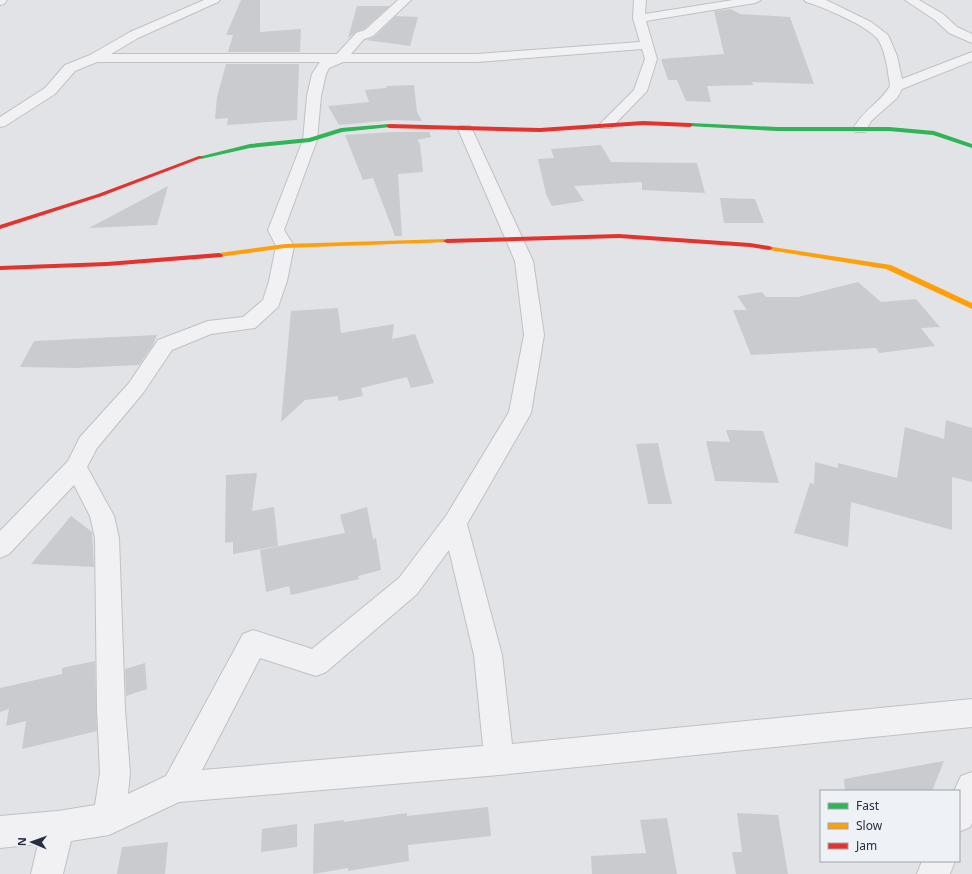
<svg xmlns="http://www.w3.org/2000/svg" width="972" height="874" viewBox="0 0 972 874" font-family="'Noto Sans',sans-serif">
<rect width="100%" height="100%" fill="#e1e3e7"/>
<g fill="#c9cbcf">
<path d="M 241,0 L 260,0 L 260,32 L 301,29 L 300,52 L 228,52 L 233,35 L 226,35 Z"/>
<path d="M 357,6 L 390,6 L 364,29 L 356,32 L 348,38 Z"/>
<path d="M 731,9 L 740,14 L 790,17 L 814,84 L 751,82 L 754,85 L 707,86 L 711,102 L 686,101 L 677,80 L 668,80 L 661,59 L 724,54 L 714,11 Z"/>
<path d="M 396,16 L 418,17 L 410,46 L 366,40 L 374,37 Z"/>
<path d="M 226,64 L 299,64 L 297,120 L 227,125 L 228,118 L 215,119 L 217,97 Z"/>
<path d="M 414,85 L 417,112 L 422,121 L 394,120 L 339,125 L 328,106 L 369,102 L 365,90 L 386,88 L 387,86 Z"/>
<path d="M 394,132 L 429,132 L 431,137 L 417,140 L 420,144 L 423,172 L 398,174 L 402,236 L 395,236 L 373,178 L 363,180 L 345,135 Z"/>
<path d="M 601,145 L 611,162 L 697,163 L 705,193 L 642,190 L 642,182 L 574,186 L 584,201 L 552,206 L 546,194 L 538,159 L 554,158 L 551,149 Z"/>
<path d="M 168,186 L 157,225 L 89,228 Z"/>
<path d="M 720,198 L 755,199 L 764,223 L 724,223 Z"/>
<path d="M 858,282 L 881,302 L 916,299 L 940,327 L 921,328 L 935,346 L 879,353 L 876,348 L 751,355 L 733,310 L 747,310 L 737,296 L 762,292 L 766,297 L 798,297 Z"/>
<path d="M 338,308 L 341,333 L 394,324 L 392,339 L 415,334 L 434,383 L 411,388 L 407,377 L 361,388 L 363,396 L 338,401 L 338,396 L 305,400 L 281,422 L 291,311 Z"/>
<path d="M 157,335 L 153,345 L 139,365 L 75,368 L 20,367 L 34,341 Z"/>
<path d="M 946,420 L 972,428 L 972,482 L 952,477 L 952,530 L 851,502 L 848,547 L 794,533 L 810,483 L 814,484 L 815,462 L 838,468 L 838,463 L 897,478 L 905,427 L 944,439 Z"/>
<path d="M 726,430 L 763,431 L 779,483 L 715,481 L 706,441 L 730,442 Z"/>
<path d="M 658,443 L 665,476 L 672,504 L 648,504 L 636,444 Z"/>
<path d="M 257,473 L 252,511 L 274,507 L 278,546 L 233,554 L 233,542 L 225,543 L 226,475 Z"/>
<path d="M 367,507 L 373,539 L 376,538 L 381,570 L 358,576 L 359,579 L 291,595 L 289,586 L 266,592 L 260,550 L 345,533 L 340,515 Z"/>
<path d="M 71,516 L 92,532 L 94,567 L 31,564 Z"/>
<path d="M 95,661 L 97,731 L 22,749 L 26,721 L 6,726 L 9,709 L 0,712 L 0,688 L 62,674 L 62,668 Z"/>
<path d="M 145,663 L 147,689 L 126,696 L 125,669 Z"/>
<path d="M 944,761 L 932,791 L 845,791 L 844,779 Z"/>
<path d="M 488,807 L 491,836 L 408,845 L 409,861 L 348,871 L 348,868 L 313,874 L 314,824 L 344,820 L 344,822 L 407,813 L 407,816 Z"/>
<path d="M 737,813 L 778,815 L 788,874 L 736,874 L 732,852 L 742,852 Z"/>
<path d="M 667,818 L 677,874 L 592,874 L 591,856 L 646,853 L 640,820 Z"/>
<path d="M 297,824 L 297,847 L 261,852 L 262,829 Z"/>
<path d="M 168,842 L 165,874 L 117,874 L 122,847 Z"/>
</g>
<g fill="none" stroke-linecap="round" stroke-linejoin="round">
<g stroke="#bfc1c5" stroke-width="2">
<g id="street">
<path d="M 0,0 L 7,0 L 4,4 L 0,5 Z"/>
<path d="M 204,0 L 220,0 L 218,2 L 138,38 L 111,54 L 337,54 L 356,33 L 365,30 L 398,0 L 411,0 L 373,36 L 364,39 L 351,54 L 477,54 L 640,42 L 633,18 L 634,0 L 646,0 L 645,14 L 733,0 L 761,0 L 755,3 L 646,21 L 657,59 L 647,91 L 611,128 L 601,128 L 599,125 L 634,90 L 645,59 L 642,49 L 477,62 L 343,62 L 329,68 L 326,74 L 321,96 L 317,140 L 284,230 L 294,246 L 287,281 L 278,307 L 255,328 L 211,334 L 172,350 L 143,393 L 97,448 L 87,467 L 114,516 L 119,538 L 125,709 L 130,773 L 128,794 L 166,776 L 243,634 L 253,630 L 312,649 L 399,578 L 446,516 L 509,412 L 524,335 L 515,261 L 458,129 L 460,126 L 470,126 L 472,129 L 533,261 L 544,335 L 531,413 L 467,524 L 502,655 L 512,744 L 972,699 L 972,727 L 499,775 L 179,802 L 109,835 L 71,841 L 63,874 L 31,874 L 38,844 L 0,848 L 0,816 L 58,811 L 95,805 L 100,773 L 97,709 L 95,538 L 90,516 L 74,485 L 9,554 L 0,558 L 0,531 L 68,461 L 80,437 L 129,383 L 158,340 L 208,321 L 243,317 L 263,300 L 269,281 L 276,246 L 268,230 L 303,140 L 307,96 L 312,74 L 320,62 L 97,62 L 75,71 L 55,94 L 5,126 L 0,127 L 0,117 L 45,88 L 65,65 L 90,55 L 130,32 ZM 449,550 L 474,655 L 483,746 L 202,770 L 260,658 L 316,676 L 326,672 L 417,594 Z"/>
<path d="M 804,0 L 826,0 L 871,22 L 888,35 L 897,56 L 902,79 L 972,52 L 972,61 L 902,89 L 897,98 L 871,121 L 865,132 L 855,132 L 853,129 C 863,110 880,103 890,86 C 888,71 886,54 879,41 C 871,27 821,6 806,2 Z"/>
<path d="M 905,0 L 919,0 L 943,14 L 957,27 L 972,34 L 972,43 L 949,33 L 935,20 Z"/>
<path d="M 972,772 L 972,823 L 970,827 L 959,832 L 959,791 L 954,791 L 961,776 Z"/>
<path d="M 922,861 L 955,861 L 950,874 L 917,874 Z"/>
</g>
</g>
<use href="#street" fill="#f1f1f3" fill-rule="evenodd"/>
<g fill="#30b455" fill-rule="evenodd">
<path d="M 690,123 L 777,127 L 889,127 L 934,131 L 972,144 L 972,148 L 933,135 L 889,131 L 777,131 L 688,126 L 688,124 Z"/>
<path d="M 389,124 L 392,126 L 391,127 L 342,132 L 310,142 L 250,148 L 201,159 L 198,157 L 250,144 L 309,138 L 341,128 Z"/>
</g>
<g fill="#ff9f0a" fill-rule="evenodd">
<path d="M 447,239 L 449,240 L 449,242 L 285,248 L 219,257 L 215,255 L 219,253 L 285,244 Z"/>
<path d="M 766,246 L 891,265 L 972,303 L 972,309 L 886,269 L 769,250 L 765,248 Z"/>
</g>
<g fill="#e5322d" fill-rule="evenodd">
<path d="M 643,121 L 690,123 L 693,125 L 690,127 L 643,125 L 540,132 L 389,128 L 386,126 L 389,124 L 540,128 Z"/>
<path d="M 199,156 L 204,157 L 102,196 L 0,229 L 0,225 L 98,194 Z"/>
<path d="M 619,234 L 750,243 L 769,246 L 773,248 L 769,250 L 750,247 L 619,238 L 447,243 L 443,241 L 447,239 Z"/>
<path d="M 219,253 L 223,255 L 222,257 L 107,266 L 0,270 L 0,266 L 107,262 Z"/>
</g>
</g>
<rect x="820" y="790" width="140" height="72" fill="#eef1f6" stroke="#9ea3ae"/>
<rect x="828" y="803" width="20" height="6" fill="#30b455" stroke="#9ea3ae"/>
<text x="856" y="810" font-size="12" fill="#272e41">Fast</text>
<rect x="828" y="823" width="20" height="6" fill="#ff9f0a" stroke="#9ea3ae"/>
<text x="856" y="830" font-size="12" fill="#272e41">Slow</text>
<rect x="828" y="843" width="20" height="6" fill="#e5322d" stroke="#9ea3ae"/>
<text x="856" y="850" font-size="12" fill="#272e41">Jam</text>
<g transform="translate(32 842) rotate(272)" stroke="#eef1f6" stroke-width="3" paint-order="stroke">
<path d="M0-3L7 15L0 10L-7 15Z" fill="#272e41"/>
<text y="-6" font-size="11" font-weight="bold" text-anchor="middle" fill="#272e41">N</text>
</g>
</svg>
